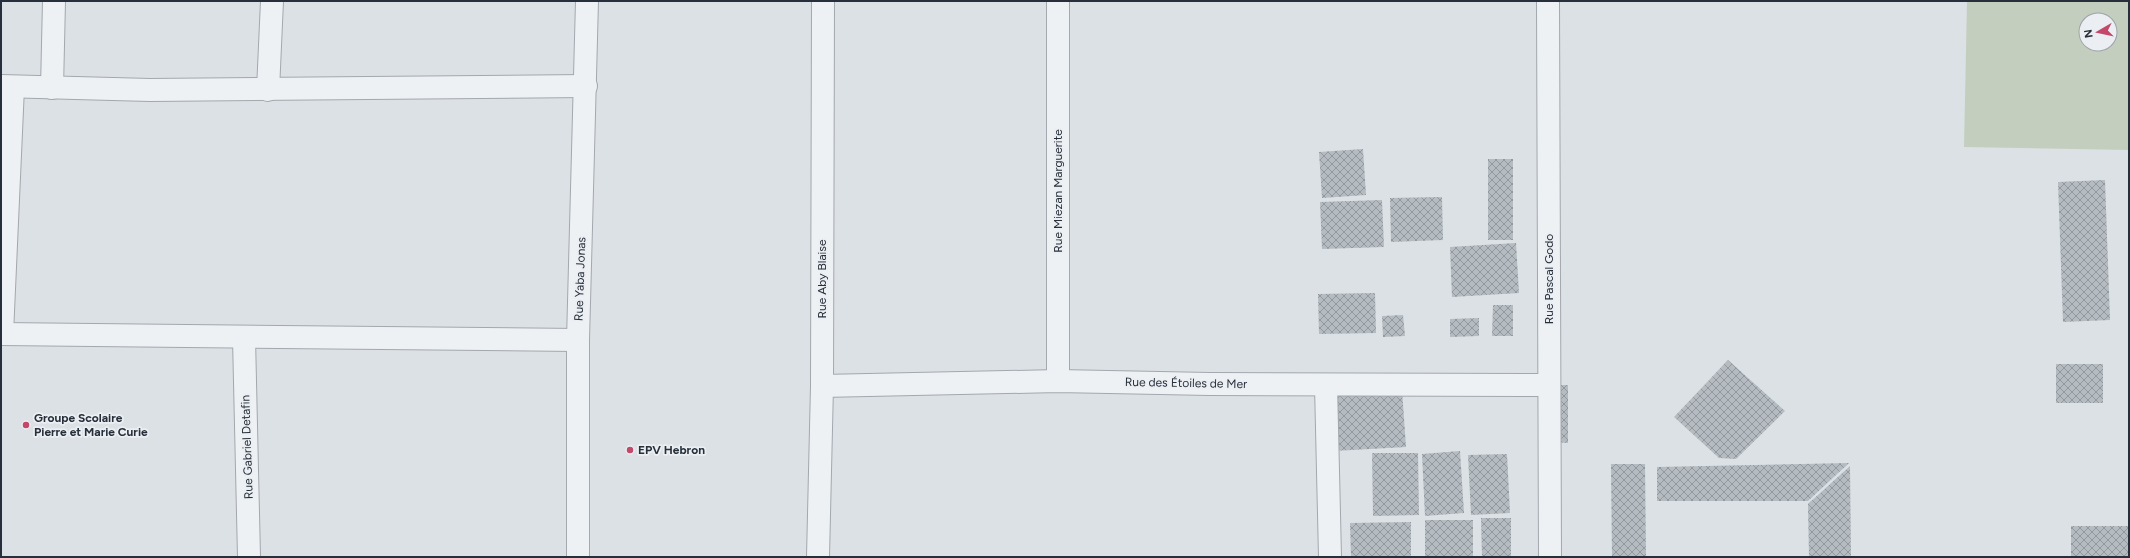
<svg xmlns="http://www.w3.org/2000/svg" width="2130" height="558" viewBox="0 0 2130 558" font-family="Figtree,sans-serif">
<defs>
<pattern id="building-cross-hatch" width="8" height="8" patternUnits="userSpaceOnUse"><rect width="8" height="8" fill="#b4bbc1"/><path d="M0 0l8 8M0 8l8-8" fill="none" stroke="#92989e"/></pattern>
</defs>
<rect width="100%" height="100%" fill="#dce1e5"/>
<path fill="#c4cebe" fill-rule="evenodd" d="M 1967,1 L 2129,1 L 2129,150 L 1964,147 ZM 2086,20 L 2110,20 L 2110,44 L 2086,44 Z"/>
<g fill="url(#building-cross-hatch)">
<path d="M 1363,149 L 1366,195 L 1322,198 L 1319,152 Z"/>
<rect x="1488" y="159" width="25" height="81"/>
<path d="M 2105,180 L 2110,320 L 2063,322 L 2058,182 Z"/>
<path d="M 1442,197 L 1443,240 L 1391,242 L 1390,198 Z"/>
<path d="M 1382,200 L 1384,247 L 1322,249 L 1320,202 Z"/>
<path d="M 1516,243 L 1519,293 L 1452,297 L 1450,247 Z"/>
<path d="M 1375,293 L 1376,333 L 1319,334 L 1318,294 Z"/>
<path d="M 1493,305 L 1513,305 L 1513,336 L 1492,336 Z"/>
<path d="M 1403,315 L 1405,336 L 1383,337 L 1382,316 Z"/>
<path d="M 1479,318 L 1479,336 L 1450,337 L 1450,319 Z"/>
<path d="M 1728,360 L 1785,411 L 1736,459 L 1719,458 L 1674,417 Z"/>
<rect x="2056" y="364" width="47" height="39"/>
<path d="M 1554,385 L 1568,385 L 1568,443 L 1553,442 Z"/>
<path d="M 1402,390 L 1406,447 L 1334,451 L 1330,395 Z"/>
<path d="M 1460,451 L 1464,513 L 1425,516 L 1422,454 Z"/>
<path d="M 1372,453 L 1418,453 L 1419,515 L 1373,516 Z"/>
<path d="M 1507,454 L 1510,513 L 1471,515 L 1468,455 Z"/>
<path d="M 1849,463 L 1808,501 L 1657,501 L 1657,467 Z"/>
<path d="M 1611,464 L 1645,464 L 1646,557 L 1612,557 Z"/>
<path d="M 1850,466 L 1851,557 L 1809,557 L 1808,504 Z"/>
<path d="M 1481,518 L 1511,518 L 1511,557 L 1482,557 Z"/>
<rect x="1425" y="520" width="48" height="37"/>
<path d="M 1411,522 L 1411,557 L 1351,557 L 1350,523 Z"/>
<rect x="2071" y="526" width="58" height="31"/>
</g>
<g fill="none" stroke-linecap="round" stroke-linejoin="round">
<g stroke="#a2a8ae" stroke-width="24">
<g id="minor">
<path d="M 1548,1 L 1550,557"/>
<path d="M 1,86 L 150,90 L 586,86"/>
<path d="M 52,88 L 54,1"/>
<path d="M 268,90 L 272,1"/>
<path d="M 1,334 L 578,340"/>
<path d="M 2,334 L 13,87"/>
<path d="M 244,338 L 249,557"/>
<path d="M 1058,381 L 1058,1"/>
<path d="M 1326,385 L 1330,557"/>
<path d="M 822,386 L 1058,381 L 1210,384 L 1549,385"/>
<path d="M 578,557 L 578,340 L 587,1"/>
<path d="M 818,557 L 822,386 L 823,1"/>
</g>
</g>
<use href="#minor" stroke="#eef1f4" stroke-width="22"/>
</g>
<g fill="#c3486a" stroke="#ebeff3" stroke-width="1.5">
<circle cx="26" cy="425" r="4"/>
<circle cx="630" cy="450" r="4"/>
</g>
<g text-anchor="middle" stroke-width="3.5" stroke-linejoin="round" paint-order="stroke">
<g font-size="12" fill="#27303a" stroke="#ebeff3">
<text transform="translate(1058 191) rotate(-90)" y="4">Rue Miezan Marguerite</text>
<text transform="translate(580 279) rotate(-88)" y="4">Rue Yaba Jonas</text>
<text transform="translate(822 279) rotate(-90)" y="4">Rue Aby Blaise</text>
<text transform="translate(1549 279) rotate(-90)" y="4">Rue Pascal Godo</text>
<text transform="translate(1186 383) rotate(1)" y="4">Rue des Étoiles de Mer</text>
<text transform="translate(247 447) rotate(-92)" y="4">Rue Gabriel Detafin</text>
</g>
<g font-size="12" font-weight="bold" fill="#27303a" stroke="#ebeff3" text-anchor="start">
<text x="34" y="422">Groupe Scolaire<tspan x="34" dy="14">Pierre et Marie Curie</tspan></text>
<text x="638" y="454">EPV Hebron</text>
</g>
</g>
<rect width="2130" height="558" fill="none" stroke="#27303a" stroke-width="4"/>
<g transform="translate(2098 32) rotate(261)"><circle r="19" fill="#ebeff3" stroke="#9da3a9"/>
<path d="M0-3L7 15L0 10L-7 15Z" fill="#c3486a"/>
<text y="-6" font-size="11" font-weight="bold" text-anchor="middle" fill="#27303a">N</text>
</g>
</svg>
